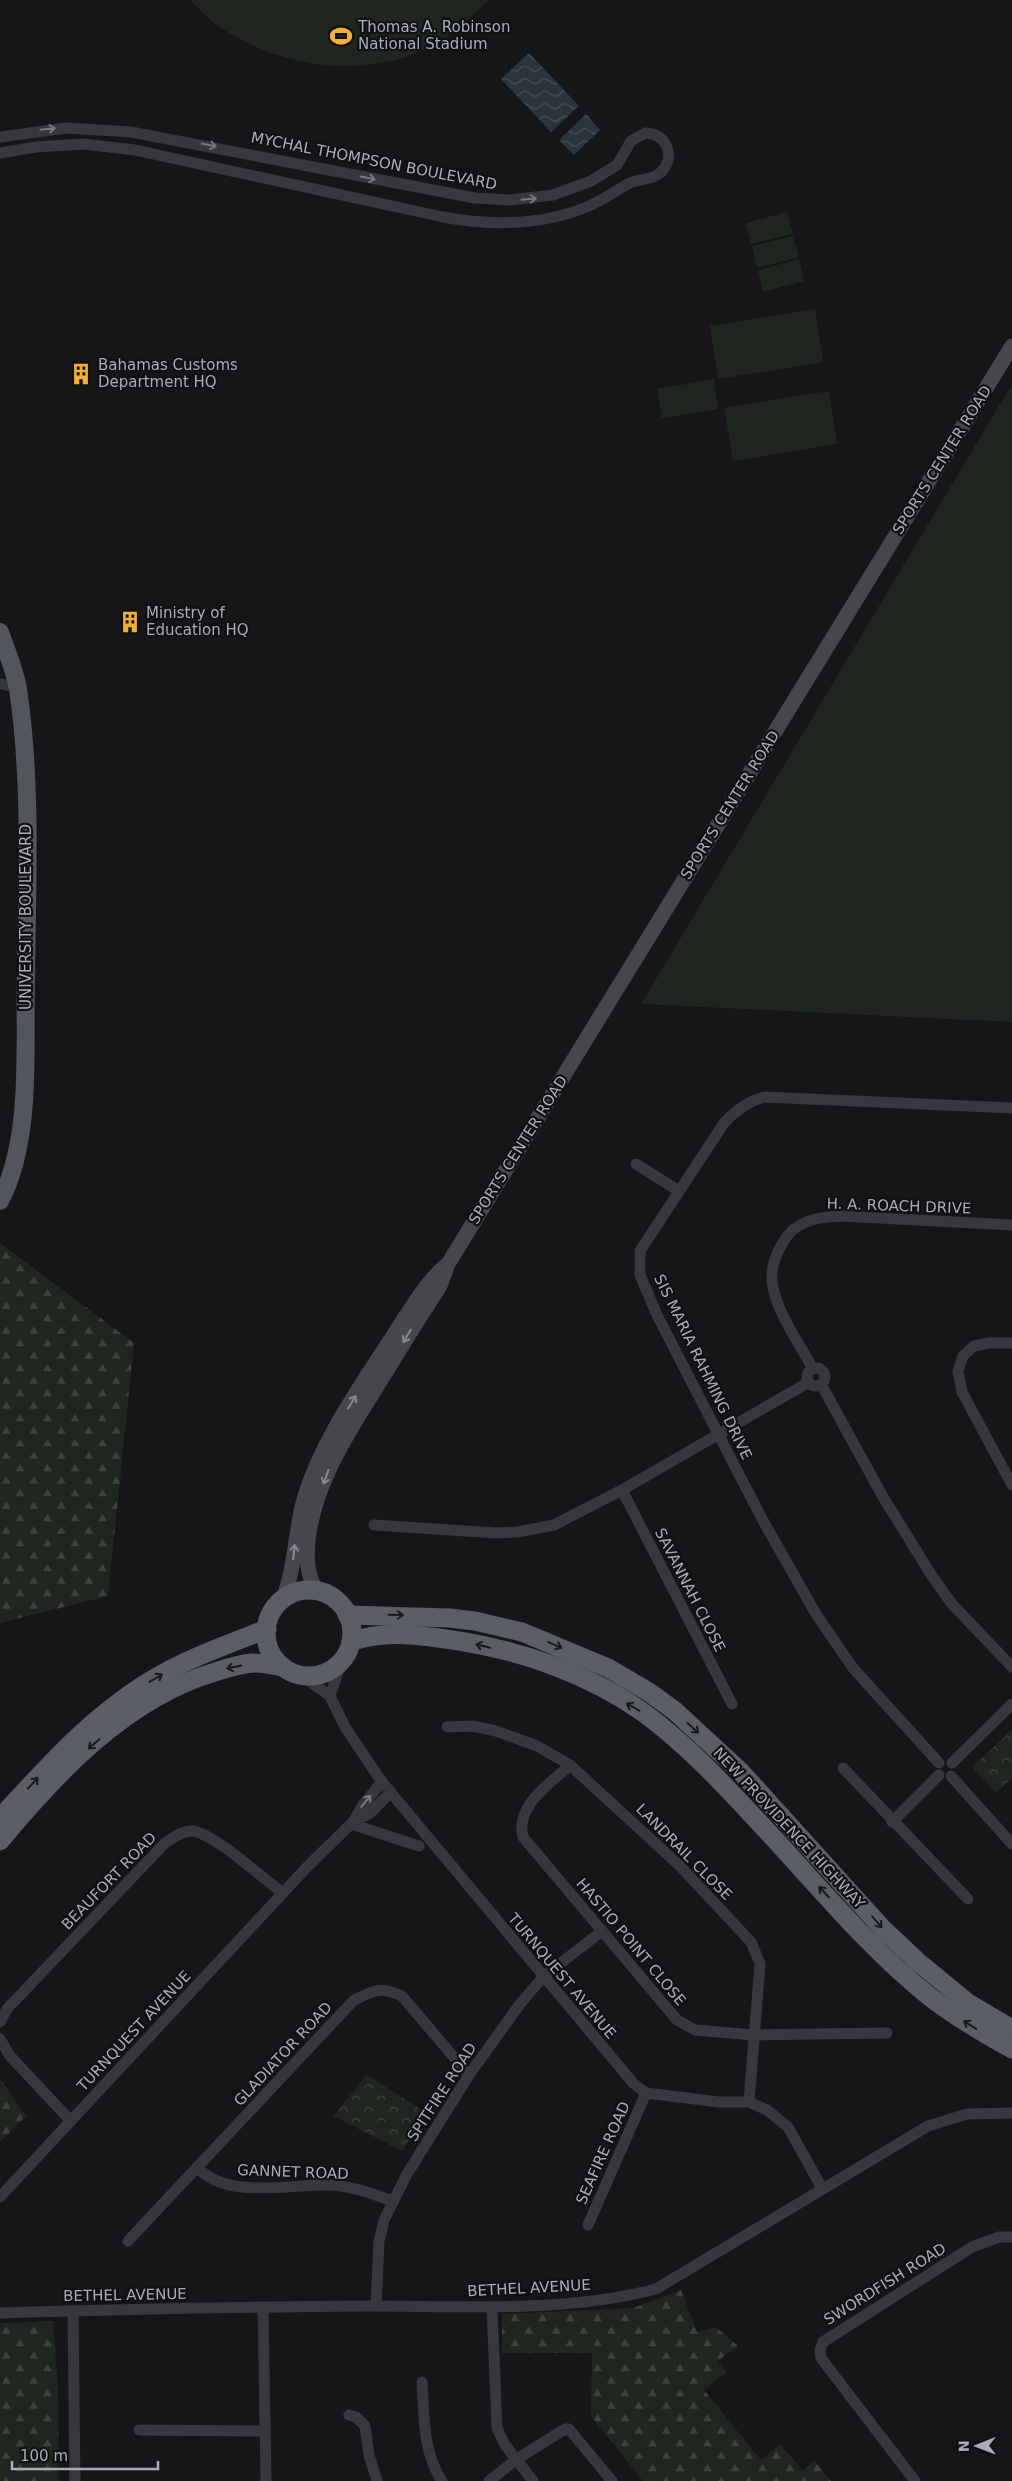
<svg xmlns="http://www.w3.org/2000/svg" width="1012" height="2481" viewBox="0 0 1012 2481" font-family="'DejaVu Sans',sans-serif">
<defs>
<pattern id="forest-firs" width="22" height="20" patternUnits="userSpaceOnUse" patternTransform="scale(1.25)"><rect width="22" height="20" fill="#1e261f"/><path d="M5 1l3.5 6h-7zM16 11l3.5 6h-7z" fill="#3c433d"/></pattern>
<pattern id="park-crowns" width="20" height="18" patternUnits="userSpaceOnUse" patternTransform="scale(1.25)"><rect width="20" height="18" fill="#1e261f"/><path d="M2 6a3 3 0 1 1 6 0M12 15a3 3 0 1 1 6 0" fill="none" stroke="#3c433d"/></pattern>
<pattern id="water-waves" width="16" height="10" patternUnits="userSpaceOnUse" patternTransform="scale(1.25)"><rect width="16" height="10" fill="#2c353c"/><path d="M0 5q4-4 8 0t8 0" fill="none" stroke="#485056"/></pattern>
</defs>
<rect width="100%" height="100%" fill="#161618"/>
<g fill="#1e261f">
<path d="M 191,0 L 489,0 C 473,15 458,31 439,42 C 377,78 299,71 238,38 C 221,29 203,16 191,0 Z"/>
<path d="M 787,212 L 793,234 L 751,244 L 746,223 Z"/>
<path d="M 793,236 L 799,257 L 757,268 L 752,246 Z"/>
<path d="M 799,259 L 804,281 L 763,292 L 758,270 Z"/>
<path d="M 815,309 L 823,362 L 718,379 L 710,326 Z"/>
<path d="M 714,379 L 718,409 L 662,418 L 657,389 Z"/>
<path d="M 1012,384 L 1012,1022 L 641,1004 Z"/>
<path d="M 829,391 L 837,444 L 733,461 L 724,408 Z"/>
</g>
<g fill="url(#forest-firs)">
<path d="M 0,1243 L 134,1343 L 108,1596 L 0,1623 Z"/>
<path d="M 0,2078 L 26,2116 L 0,2142 Z"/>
<path d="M 681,2290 L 697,2332 L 716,2327 L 738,2346 L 718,2361 L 727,2372 L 704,2390 L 761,2460 L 780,2444 L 803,2471 L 814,2460 L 831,2481 L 643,2481 L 591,2416 L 592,2353 L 502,2353 L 502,2314 L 633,2308 Z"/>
<path d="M 53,2321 L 58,2388 L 59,2481 L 0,2481 L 0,2323 Z"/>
</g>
<g fill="url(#park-crowns)">
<path d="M 1012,1730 L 1012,1778 L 996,1793 L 972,1767 Z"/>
<path d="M 367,2075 L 427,2113 L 402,2151 L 333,2116 Z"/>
</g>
<g fill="url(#water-waves)">
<path d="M 529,53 L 579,106 L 551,132 L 501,79 Z"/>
<path d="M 586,114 L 600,130 L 574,155 L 559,140 Z"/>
</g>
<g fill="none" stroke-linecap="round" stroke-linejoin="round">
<g stroke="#37383d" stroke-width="11">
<path d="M 0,137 L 66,128 L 131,132 L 433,190 L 475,198 L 510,200 L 553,195 L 591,181 L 617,165 L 631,141 L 645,133 C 667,133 677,158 660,173 C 651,181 638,178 628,184 C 615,191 603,200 589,206 C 542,226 492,226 443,217 L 135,150 L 83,144 L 36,147 L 0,153"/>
<path d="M 0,684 L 18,687"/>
<path d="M 636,1164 L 679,1191"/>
<path d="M 1012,1343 L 989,1343 L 974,1346 L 963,1356 L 958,1371 L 962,1392 L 1012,1485"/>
<circle cx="816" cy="1377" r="9"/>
<path d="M 813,1369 C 800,1345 774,1308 772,1281 C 771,1268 775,1256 782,1244 C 794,1221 816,1217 841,1216 L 1012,1225"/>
<path d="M 821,1384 L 883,1497 L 932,1576 L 952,1604 L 1012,1667"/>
<path d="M 622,1490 L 732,1704"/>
<path d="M 374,1525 L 496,1533 L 517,1532 L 554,1525 L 622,1490 L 809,1382"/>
<path d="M 301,1675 L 330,1696 L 345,1727 L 382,1782 L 633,2083 L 646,2093 L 719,2102 L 749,2102 L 767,2110 L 788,2127 L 822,2188"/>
<path d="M 330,1696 L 342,1660"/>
<path d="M 447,1727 L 472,1726 L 496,1731 L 537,1746 L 570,1765 L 680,1866 L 751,1942 L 760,1964 L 749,2102"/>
<path d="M 939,1763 L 853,1668 L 816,1614 L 761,1517 L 657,1315 L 640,1275 L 640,1251 L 724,1123 C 735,1111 747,1101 764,1097 L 1012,1108"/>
<path d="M 952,1763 L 1012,1704"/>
<path d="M 570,1765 C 550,1784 515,1805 523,1837 L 677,2020 L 695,2030 L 753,2035 L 887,2033"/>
<path d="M 843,1768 L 968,1899"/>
<path d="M 951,1776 L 1012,1844"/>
<path d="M 354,1821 L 369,1814 L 391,1792"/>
<path d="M 892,1822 L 939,1775"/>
<path d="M 351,1824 L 419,1846"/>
<path d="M 0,2022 L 7,2009 L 165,1843 C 172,1838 184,1830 193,1831 C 216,1835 262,1878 283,1893"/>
<path d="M 0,2039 L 10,2056 L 70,2120"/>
<path d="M 197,2167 C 226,2200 290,2184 329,2185 C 351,2186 371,2193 392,2201"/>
<path d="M 0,2197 L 308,1866 L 354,1821 L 362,1806 L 382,1782"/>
<path d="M 588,2225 L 646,2093"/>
<path d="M 128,2241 L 354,2000 C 376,1990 379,1986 402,1996 L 469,2075"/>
<path d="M 376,2306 L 379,2241 L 384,2220 L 407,2174 L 469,2075 L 520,2004 L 543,1977 L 602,1931"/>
<path d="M 263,2307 L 266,2481"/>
<path d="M 492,2307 L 497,2428 L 505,2445 L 533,2481"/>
<path d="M 73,2311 L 75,2481"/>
<path d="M 0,2313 C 123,2309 247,2307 370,2306 C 465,2306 564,2313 656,2289 L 928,2126 L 967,2114 L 1012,2113"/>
<path d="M 422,2382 C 424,2415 423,2453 442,2481"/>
<path d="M 349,2415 L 356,2417 L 365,2426 L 369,2455 L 377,2481"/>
<path d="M 139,2430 L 264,2431"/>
<path d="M 489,2481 L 517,2459 L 565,2429 L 569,2429 L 612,2481"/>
<path d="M 915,2481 L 821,2358 L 820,2350 L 823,2342 L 972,2247 L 999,2237 L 1012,2237"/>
</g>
<g stroke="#45474d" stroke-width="15">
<path d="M 318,1592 C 295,1563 314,1502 328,1472 C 340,1445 356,1420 371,1396 C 394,1359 416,1322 440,1286 L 448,1264 L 1012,346"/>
<path d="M 283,1599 C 295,1568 295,1535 303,1503 C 319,1444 362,1384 395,1333 C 410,1310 424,1285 445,1266"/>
</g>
<path stroke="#53555c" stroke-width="18" d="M 0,632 C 6,650 15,670 18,689 C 32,784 27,882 26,977 C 24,1047 33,1138 0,1201"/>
<g stroke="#5b5e65" stroke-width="19">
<circle cx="309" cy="1633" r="43"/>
<path d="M 347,1615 L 449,1618 L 475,1621 L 522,1632 L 608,1668 L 649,1692 L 675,1711 L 741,1772 L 884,1930 L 917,1961 L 968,2003 L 1012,2029"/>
<path d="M 351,1642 C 385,1629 423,1636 459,1641 C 523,1651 591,1675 644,1713 C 690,1747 728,1789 767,1831 C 819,1887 870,1949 930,1997 C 956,2017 983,2033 1012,2049"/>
<path d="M 0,1818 C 49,1765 97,1710 162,1674 C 195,1656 231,1643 267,1629"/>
<path d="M 0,1841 C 57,1772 127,1698 215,1672 C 227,1668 240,1664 252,1663 C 262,1663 273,1665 283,1667"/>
</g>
</g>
<defs><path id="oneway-shaft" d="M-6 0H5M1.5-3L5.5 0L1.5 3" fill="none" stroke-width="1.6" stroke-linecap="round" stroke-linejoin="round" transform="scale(1.25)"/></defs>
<g stroke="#757881">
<use href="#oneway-shaft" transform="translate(48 129) rotate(-6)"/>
<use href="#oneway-shaft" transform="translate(209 145) rotate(11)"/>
<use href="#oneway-shaft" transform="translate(368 178) rotate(12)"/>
<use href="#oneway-shaft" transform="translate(529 199) rotate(-5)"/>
<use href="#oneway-shaft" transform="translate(366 1801) rotate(-51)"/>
</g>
<g stroke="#858993">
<use href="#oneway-shaft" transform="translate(407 1336) rotate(121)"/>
<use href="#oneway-shaft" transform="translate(352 1402) rotate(-59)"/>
<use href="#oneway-shaft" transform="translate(326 1477) rotate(110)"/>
<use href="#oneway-shaft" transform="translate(294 1552) rotate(-83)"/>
</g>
<g stroke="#18191b">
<use href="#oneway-shaft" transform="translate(396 1615) rotate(1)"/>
<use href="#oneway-shaft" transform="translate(555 1645) rotate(24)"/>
<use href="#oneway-shaft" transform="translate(483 1646) rotate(-167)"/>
<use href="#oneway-shaft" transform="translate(234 1667) rotate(168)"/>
<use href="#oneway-shaft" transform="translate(156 1678) rotate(-31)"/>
<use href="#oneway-shaft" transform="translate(633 1707) rotate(-150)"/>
<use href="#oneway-shaft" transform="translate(693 1728) rotate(42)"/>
<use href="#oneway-shaft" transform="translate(94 1744) rotate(139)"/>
<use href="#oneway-shaft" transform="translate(33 1783) rotate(-47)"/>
<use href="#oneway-shaft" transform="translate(824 1892) rotate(-133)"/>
<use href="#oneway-shaft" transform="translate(877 1922) rotate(49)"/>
<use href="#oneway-shaft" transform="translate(970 2025) rotate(-148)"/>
</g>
<defs>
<g id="stadium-bare" transform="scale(1.725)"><path d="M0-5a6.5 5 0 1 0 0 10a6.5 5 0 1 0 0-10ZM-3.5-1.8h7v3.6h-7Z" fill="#f2b134" stroke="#111113" stroke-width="2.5" paint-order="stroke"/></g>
<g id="building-bare" transform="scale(1.725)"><path d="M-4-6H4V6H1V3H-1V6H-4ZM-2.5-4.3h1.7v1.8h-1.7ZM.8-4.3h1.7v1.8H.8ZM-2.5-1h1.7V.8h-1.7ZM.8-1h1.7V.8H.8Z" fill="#f2b134" stroke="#111113" stroke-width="2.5" paint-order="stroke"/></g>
</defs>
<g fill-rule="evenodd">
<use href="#stadium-bare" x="341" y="36"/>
<use href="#building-bare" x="81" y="374"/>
<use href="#building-bare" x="130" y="622"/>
</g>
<g text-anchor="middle" stroke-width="4.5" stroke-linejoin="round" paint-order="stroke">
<g font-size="15" fill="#a8adb8" stroke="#111113" text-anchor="start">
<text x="358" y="32">Thomas A. Robinson<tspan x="358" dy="17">National Stadium</tspan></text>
<text x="98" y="370">Bahamas Customs<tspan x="98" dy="17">Department HQ</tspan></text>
<text x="146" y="618">Ministry of<tspan x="146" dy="17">Education HQ</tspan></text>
</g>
<g font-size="15" fill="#a8adb8" stroke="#111113">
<text transform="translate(374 161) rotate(11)" y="5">MYCHAL THOMPSON BOULEVARD</text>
<text transform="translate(942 460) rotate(-58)" y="5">SPORTS CENTER ROAD</text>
<text transform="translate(730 805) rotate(-58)" y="5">SPORTS CENTER ROAD</text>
<text transform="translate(26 917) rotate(-90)" y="5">UNIVERSITY BOULEVARD</text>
<text transform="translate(518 1150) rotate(-58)" y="5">SPORTS CENTER ROAD</text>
<text transform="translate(899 1206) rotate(2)" y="5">H. A. ROACH DRIVE</text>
<text transform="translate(703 1367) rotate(64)" y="5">SIS MARIA RAHMING DRIVE</text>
<text transform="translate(690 1590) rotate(63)" y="5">SAVANNAH CLOSE</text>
<text transform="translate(789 1828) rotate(47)" y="5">NEW PROVIDENCE HIGHWAY</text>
<text transform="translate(684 1852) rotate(45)" y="5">LANDRAIL CLOSE</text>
<text transform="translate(109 1881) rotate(-46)" y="5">BEAUFORT ROAD</text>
<text transform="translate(631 1942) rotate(50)" y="5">HASTIO POINT CLOSE</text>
<text transform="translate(562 1976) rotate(50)" y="5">TURNQUEST AVENUE</text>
<text transform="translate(134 2031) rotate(-47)" y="5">TURNQUEST AVENUE</text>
<text transform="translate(283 2054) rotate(-47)" y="5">GLADIATOR ROAD</text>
<text transform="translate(442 2092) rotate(-57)" y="5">SPITFIRE ROAD</text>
<text transform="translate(603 2153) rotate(-66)" y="5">SEAFIRE ROAD</text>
<text transform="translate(293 2172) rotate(2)" y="5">GANNET ROAD</text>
<text transform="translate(885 2284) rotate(-32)" y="5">SWORDFISH ROAD</text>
<text transform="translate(529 2288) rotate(-3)" y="5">BETHEL AVENUE</text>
<text transform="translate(125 2295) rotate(-1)" y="5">BETHEL AVENUE</text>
</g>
</g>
<g transform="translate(977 2446) rotate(269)" stroke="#111113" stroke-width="4" paint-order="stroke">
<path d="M0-4L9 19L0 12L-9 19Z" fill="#a8adb8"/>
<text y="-8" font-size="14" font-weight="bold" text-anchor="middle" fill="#a8adb8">N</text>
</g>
<path d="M12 2461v8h146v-8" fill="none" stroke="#a8adb8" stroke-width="2.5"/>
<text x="20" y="2461" font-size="15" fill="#a8adb8" stroke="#111113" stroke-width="4" paint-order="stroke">100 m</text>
</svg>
